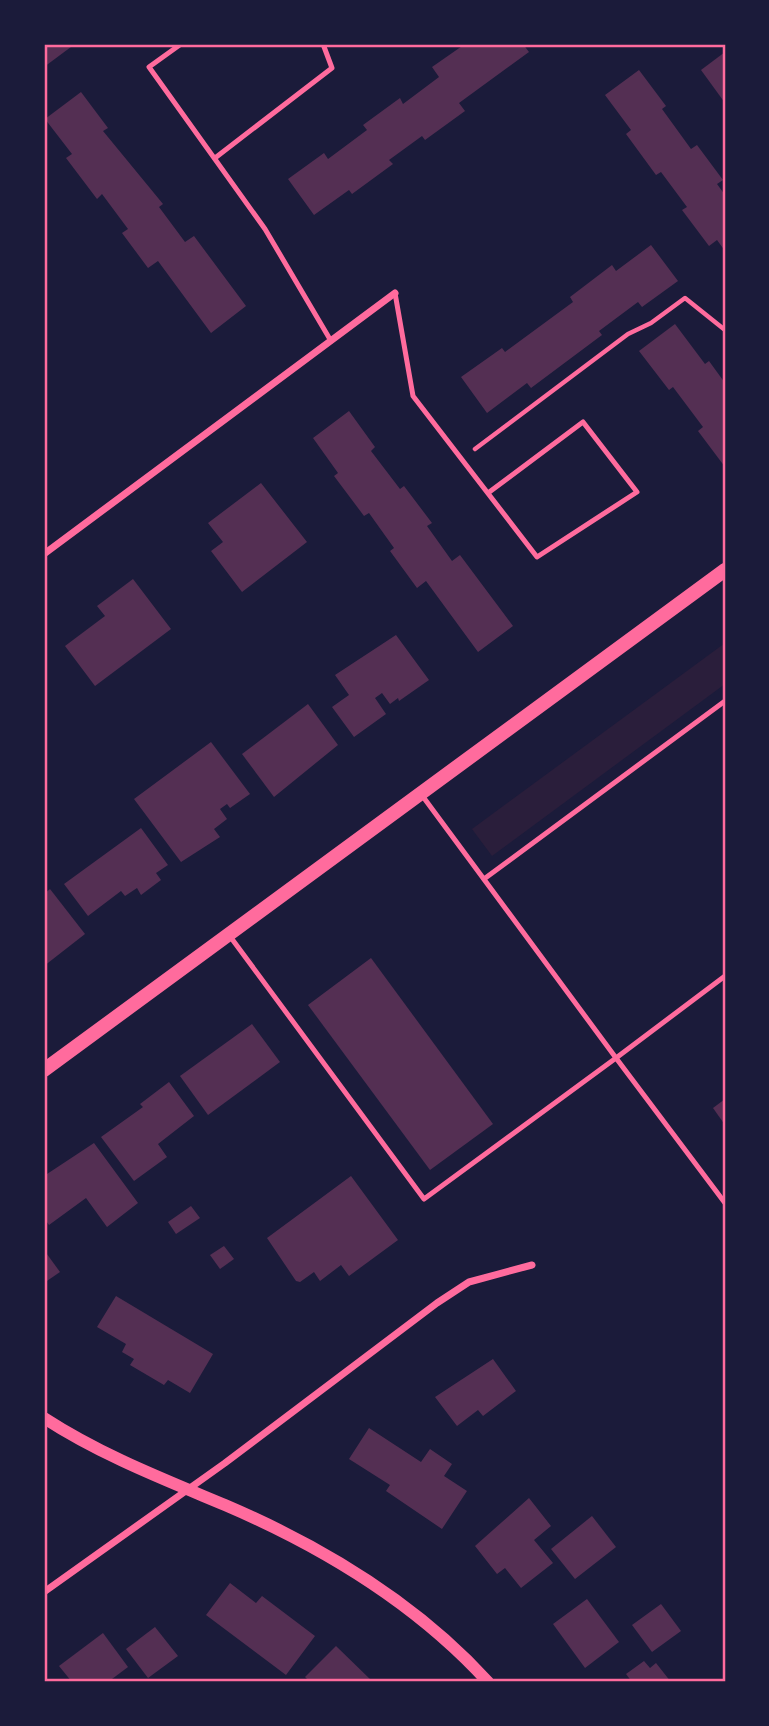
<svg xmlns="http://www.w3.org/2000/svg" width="769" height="1726" viewBox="0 0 769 1726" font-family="'Archivo Narrow',sans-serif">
<rect width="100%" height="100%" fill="#1b1b3a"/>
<path fill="#2a1e3b" d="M 725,643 L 725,684 L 492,856 L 472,829 Z"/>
<g fill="#542f53">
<path d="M 44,44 L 75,44 L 44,67 Z"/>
<path d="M 465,44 L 523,44 L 529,52 L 459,103 L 465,111 L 425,140 L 422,136 L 389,160 L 393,164 L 352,194 L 349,190 L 314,215 L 288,179 L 324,153 L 328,159 L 367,130 L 363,125 L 400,98 L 403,104 L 439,77 L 432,67 Z"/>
<path d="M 725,52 L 725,103 L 701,70 Z"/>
<path d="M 639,70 L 666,106 L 662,109 L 691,149 L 697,145 L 723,180 L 717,184 L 725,195 L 725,251 L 717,240 L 709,246 L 682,210 L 687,207 L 661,172 L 656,175 L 626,134 L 631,130 L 605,95 Z"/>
<path d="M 81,92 L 108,128 L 103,131 L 163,204 L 159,207 L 185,242 L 194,236 L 246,306 L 211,333 L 158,261 L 148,268 L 122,233 L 128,229 L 102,194 L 97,199 L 66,158 L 72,154 L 45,119 Z"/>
<path d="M 651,245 L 678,281 L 642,307 L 638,302 L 599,331 L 602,335 L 531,388 L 527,383 L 487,413 L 461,377 L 502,348 L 505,352 L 573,302 L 570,297 L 612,265 L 616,271 Z"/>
<path d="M 675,324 L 705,364 L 709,361 L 725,383 L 725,467 L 698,431 L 703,427 L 673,387 L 669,390 L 639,351 Z"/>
<path d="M 349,411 L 375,447 L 371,451 L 400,489 L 404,486 L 432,523 L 427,526 L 452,561 L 460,555 L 513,626 L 478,652 L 426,581 L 417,588 L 390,551 L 394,548 L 369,513 L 364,516 L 334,476 L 338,473 L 313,438 Z"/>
<path d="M 261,483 L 307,542 L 242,592 L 211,551 L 223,542 L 208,523 Z"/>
<path d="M 133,579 L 171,629 L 95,686 L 65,646 L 105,616 L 97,606 Z"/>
<path d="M 396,635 L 429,680 L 399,701 L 398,698 L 390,704 L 382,693 L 375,698 L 386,714 L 354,737 L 332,707 L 349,695 L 335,675 Z"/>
<path d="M 308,704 L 338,745 L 274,797 L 242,754 Z"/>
<path d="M 211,742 L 250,794 L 230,808 L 227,804 L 220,809 L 227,819 L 214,829 L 220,837 L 181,862 L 134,799 Z"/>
<path d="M 141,828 L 168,865 L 156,873 L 161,880 L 141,895 L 137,888 L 125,896 L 121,891 L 88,916 L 64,884 Z"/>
<path d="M 50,889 L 85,934 L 44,966 L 44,894 Z"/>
<path d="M 371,958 L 493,1124 L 430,1170 L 308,1005 Z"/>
<path d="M 252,1024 L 280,1062 L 208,1115 L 180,1076 Z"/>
<path d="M 169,1082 L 194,1116 L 158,1144 L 167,1157 L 134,1181 L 101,1137 L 143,1107 L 140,1104 Z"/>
<path d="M 725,1099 L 725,1125 L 713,1108 Z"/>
<path d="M 94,1143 L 138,1203 L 107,1227 L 86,1198 L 49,1225 L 44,1218 L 44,1176 Z"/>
<path d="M 351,1176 L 398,1240 L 349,1276 L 341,1265 L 320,1281 L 314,1272 L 300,1282 L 296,1281 L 267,1238 Z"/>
<path d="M 191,1206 L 200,1218 L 176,1234 L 168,1222 Z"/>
<path d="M 224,1246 L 234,1259 L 220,1269 L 210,1255 Z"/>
<path d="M 44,1250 L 60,1272 L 44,1283 Z"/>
<path d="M 116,1296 L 213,1354 L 190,1393 L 168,1380 L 164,1385 L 130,1365 L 134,1359 L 122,1352 L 126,1344 L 97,1327 Z"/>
<path d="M 493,1359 L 516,1391 L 483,1416 L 478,1410 L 457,1426 L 435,1397 Z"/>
<path d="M 369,1428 L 421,1462 L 430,1449 L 452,1464 L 444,1476 L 467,1491 L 442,1529 L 386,1491 L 390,1485 L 349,1459 Z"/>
<path d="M 529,1498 L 551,1526 L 534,1540 L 553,1563 L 521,1588 L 505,1568 L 497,1574 L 475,1546 Z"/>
<path d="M 592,1516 L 616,1547 L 575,1579 L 551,1549 Z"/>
<path d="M 230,1583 L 256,1603 L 262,1596 L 315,1636 L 286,1675 L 206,1615 Z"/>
<path d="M 587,1599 L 619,1642 L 585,1668 L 553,1624 Z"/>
<path d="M 661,1604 L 681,1631 L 652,1652 L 632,1625 Z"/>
<path d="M 155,1627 L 178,1656 L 148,1678 L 126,1649 Z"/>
<path d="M 103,1633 L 128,1667 L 108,1682 L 72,1682 L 59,1666 Z"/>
<path d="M 336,1646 L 373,1682 L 310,1682 L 305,1677 Z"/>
<path d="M 644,1661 L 650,1668 L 656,1663 L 671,1682 L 632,1682 L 626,1674 Z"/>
</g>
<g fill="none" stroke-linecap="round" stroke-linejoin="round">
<path stroke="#ff6b9d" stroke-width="4.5" d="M 475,449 L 628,334 L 651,323 L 685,298 L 725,330"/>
<g stroke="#ff6b9d" stroke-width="5">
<path d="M 181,44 L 149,67 L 265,229 L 331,341"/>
<path d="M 215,158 L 332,68 L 323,44"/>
<path d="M 395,293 L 413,396 L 537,557 L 637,492 L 583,422 L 488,493"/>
<path d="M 484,879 L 725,701"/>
<path d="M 229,935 L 424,1199 L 616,1058 L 421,794"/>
<path d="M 725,976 L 616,1058 L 725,1203"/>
</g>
<g stroke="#ff6b9d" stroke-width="7">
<path d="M 44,554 L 395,293"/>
<path d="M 44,1592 L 225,1463 L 437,1303 L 469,1282 L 532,1265"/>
</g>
<path stroke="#ff6b9d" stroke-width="12" d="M 44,1418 C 101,1455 163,1479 225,1505 C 323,1547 416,1603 488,1682"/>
<path stroke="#ff6b9d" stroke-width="14" d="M 44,1070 L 725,570"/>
</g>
<rect width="769" height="1726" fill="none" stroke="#1b1b3a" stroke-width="91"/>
<rect x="46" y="46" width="678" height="1634" fill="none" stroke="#ff6b9d" stroke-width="2.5"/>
</svg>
